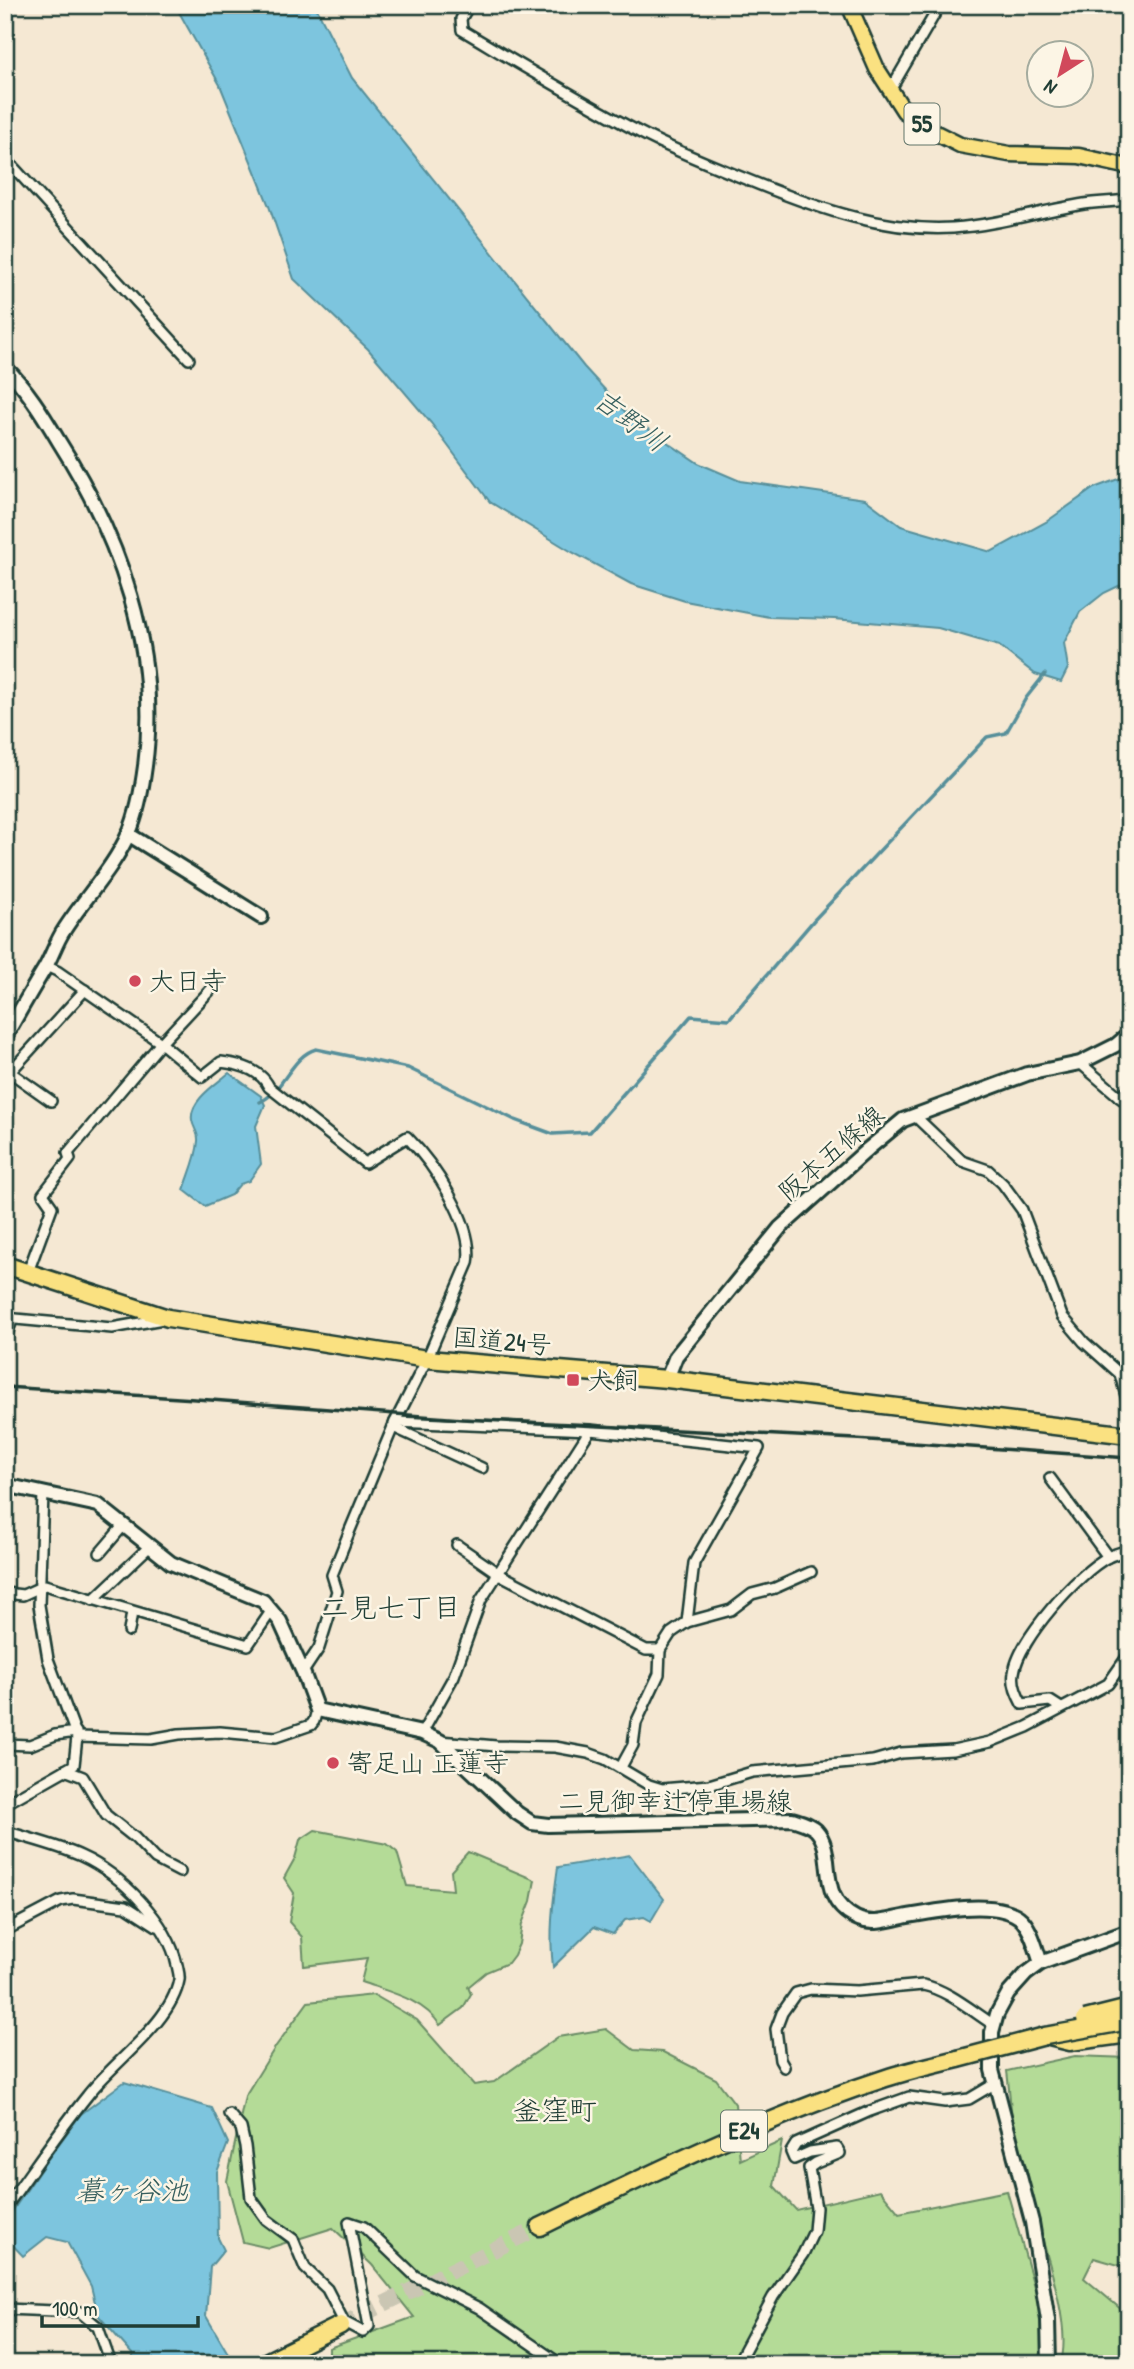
<svg xmlns="http://www.w3.org/2000/svg" width="1134" height="2369" viewBox="0 0 1134 2369" font-family="'Patrick Hand','Klee One',sans-serif">
<rect width="100%" height="100%" fill="#f5e8d3"/>
<filter id="ink" filterUnits="userSpaceOnUse"><feTurbulence type="fractalNoise" baseFrequency=".0143" numOctaves="2"/><feDisplacementMap in="SourceGraphic" scale="14" xChannelSelector="R" yChannelSelector="G"/><feConvolveMatrix kernelMatrix="1 2 1 2 8 2 1 2 1" color-interpolation-filters="sRGB"/></filter>
<g filter="url(#ink)">
<g fill="#b4db97" stroke="#6a8c66" stroke-width="2">
<path d="M 315,1830 L 387,1844 L 397,1852 L 407,1886 L 453,1890 L 451,1871 L 468,1852 L 535,1880 L 531,1901 L 522,1924 L 519,1944 L 514,1955 L 508,1963 L 486,1972 L 468,1987 L 471,1994 L 463,2008 L 440,2025 C 423,1999 389,1992 361,1982 L 367,1958 L 304,1966 L 302,1937 L 289,1922 L 294,1893 L 284,1878 L 295,1858 L 300,1840 Z"/>
<path d="M 374,1995 L 417,2020 L 474,2085 L 494,2082 L 558,2037 L 606,2029 L 634,2050 L 663,2052 L 716,2079 L 735,2104 L 740,2160 L 782,2141 L 774,2186 L 796,2210 L 880,2190 L 899,2213 L 1007,2191 L 1044,2322 L 1044,2346 L 1038,2364 L 329,2364 L 329,2348 L 414,2317 L 372,2265 L 333,2228 L 269,2248 L 243,2242 L 227,2181 L 245,2096 L 276,2046 L 308,2002 Z"/>
<path d="M 1075,2056 L 1129,2058 L 1129,2268 L 1094,2258 L 1084,2278 L 1129,2316 L 1129,2364 L 1060,2364 C 1078,2321 1023,2192 1015,2140 C 1011,2118 1010,2094 1007,2071 Z"/>
</g>
<g fill="#7dc5de" stroke="#578f9a" stroke-width="2">
<path d="M 175,5 L 315,5 L 352,78 L 584,367 L 629,416 L 698,463 L 740,481 L 865,499 L 901,526 L 991,552 L 1046,522 L 1094,488 L 1129,475 L 1129,581 L 1104,593 L 1080,612 L 1064,643 L 1068,668 L 1061,682 L 1035,674 L 999,646 L 938,628 L 834,619 L 769,617 L 685,601 L 631,584 L 572,552 L 490,502 L 431,423 L 368,349 L 294,279 L 269,206 L 220,85 Z"/>
<path d="M 229,1073 L 261,1096 L 265,1105 L 256,1126 L 261,1164 L 249,1181 L 240,1184 L 231,1195 L 205,1206 L 184,1190 C 189,1174 197,1158 198,1141 C 199,1133 193,1128 192,1120 C 189,1101 216,1084 229,1073 Z"/>
<path d="M 630,1855 L 664,1899 L 651,1921 L 644,1917 L 625,1920 L 613,1934 L 594,1927 L 553,1967 C 549,1933 553,1901 558,1867 Z"/>
<path d="M 124,2082 L 212,2108 L 228,2143 L 217,2172 L 218,2238 L 224,2250 L 210,2267 L 206,2316 L 229,2355 L 208,2364 L 131,2364 L 133,2355 L 98,2315 L 91,2286 L 67,2242 L 47,2237 L 23,2256 L 5,2237 L 5,2222 L 45,2163 L 81,2114 Z"/>
</g>
<g fill="none" stroke-linecap="round" stroke-linejoin="round">
<path stroke="#578f9a" stroke-width="3.5" d="M 260,1102 C 284,1091 291,1056 316,1049 L 408,1068 L 515,1120 L 553,1134 L 590,1132 L 691,1016 L 729,1019 L 814,920 L 987,737 L 1006,733 L 1026,698 L 1045,674"/>
<path stroke="#cac6b3" stroke-width="16" stroke-dasharray="16 8" stroke-linecap="butt" d="M 341,2325 L 540,2227"/>
<g stroke="#1f3d34" stroke-width="14">
<g id="street">
<path d="M 469,5 L 461,19 L 462,30 C 521,65 580,101 641,133 C 679,153 719,168 758,184 C 820,209 885,232 953,228 C 998,225 1040,211 1084,204 C 1098,202 1112,202 1126,200 L 1129,197"/>
<path d="M 887,81 L 892,87 L 940,5"/>
<path d="M 5,158 L 189,359"/>
<path d="M 46,966 L 57,971 L 161,1043 L 202,1077 L 221,1062 C 239,1064 261,1070 269,1087 L 365,1163 L 407,1137 C 433,1163 475,1225 468,1263 L 427,1359 L 395,1422 L 350,1530 L 332,1575 L 337,1591 L 319,1648 L 303,1672"/>
<path d="M 1080,1063 L 1129,1105"/>
<path d="M 1119,1097 L 1129,1089"/>
<path d="M 51,1101 L 10,1072 L 85,990"/>
<path d="M 915,1116 L 962,1161 L 988,1170 L 1003,1184 L 1022,1210 L 1062,1316 L 1084,1342 L 1120,1374 L 1129,1407"/>
<path d="M 28,1272 L 52,1207 L 43,1194 L 70,1159 L 68,1153 L 161,1043 L 215,985"/>
<path d="M 5,1318 L 112,1328 L 163,1319"/>
<path d="M 5,1339 L 13,1318"/>
<path d="M 395,1422 L 590,1430 L 759,1448 L 694,1563 L 687,1622 L 671,1633 L 660,1650 L 659,1674 L 636,1723 L 633,1745 L 621,1767"/>
<path d="M 393,1427 L 482,1468"/>
<path d="M 1050,1478 L 1108,1557"/>
<path d="M 457,1545 L 499,1574 L 646,1650 L 660,1650"/>
<path d="M 100,1553 L 123,1526"/>
<path d="M 5,1593 L 23,1595 L 45,1585 L 248,1645 L 272,1610"/>
<path d="M 93,1600 L 149,1547"/>
<path d="M 687,1622 L 731,1610 L 752,1594 L 775,1588 L 811,1572"/>
<path d="M 129,1631 L 132,1612"/>
<path d="M 1061,1708 L 1050,1701 L 1022,1704 C 1017,1695 1012,1683 1014,1673 C 1018,1640 1079,1572 1108,1557 C 1114,1554 1122,1552 1129,1550"/>
<path d="M 422,1733 L 454,1676 L 481,1600 L 590,1430"/>
<path d="M 77,1737 L 151,1739 L 179,1734 L 220,1732 L 276,1737 L 311,1725 L 314,1721 L 317,1710"/>
<path d="M 440,1741 L 496,1746 L 555,1747 L 588,1753 L 605,1759 L 649,1785 L 662,1789 L 709,1785 L 752,1772 L 873,1761 L 901,1753 L 953,1750 L 990,1742 L 1027,1727 L 1108,1684 L 1129,1654"/>
<path d="M 5,1744 L 30,1745 L 55,1735 L 76,1732"/>
<path d="M 65,1770 L 83,1777 L 106,1815 L 135,1838 L 155,1859 L 180,1872"/>
<path d="M 5,1804 L 74,1765 L 77,1737 L 48,1659 L 39,1605 L 43,1494"/>
<path d="M 5,1831 C 30,1839 57,1845 81,1856 C 121,1874 168,1922 177,1965 C 178,1970 180,1976 179,1980 C 171,2023 113,2062 87,2096 C 58,2132 32,2171 5,2208"/>
<path d="M 6,1930 L 61,1901 L 73,1899 L 126,1906 L 157,1926"/>
<path d="M 784,2067 L 780,2060 L 776,2029 L 782,2013 L 796,1993 L 811,1989 L 857,1991 L 923,1985 C 948,1990 972,2011 994,2025"/>
<path d="M 229,2114 L 241,2128 L 245,2146 L 251,2198 L 266,2219 L 293,2239 L 305,2268 L 327,2289 L 344,2322 L 363,2332 L 369,2326 L 349,2222 L 364,2227 L 415,2276 L 479,2308 L 553,2359 L 556,2364"/>
<path d="M 5,2309 L 80,2312 L 98,2327 L 111,2364"/>
<path d="M 737,2364 L 773,2297 L 803,2254 L 814,2231 L 816,2208 L 809,2168 L 816,2163 L 840,2153 L 837,2148 L 810,2152 L 794,2159 L 791,2152 L 796,2144 L 870,2111 L 909,2097 L 945,2102 L 969,2099 L 996,2083"/>
</g>
</g>
<g stroke="#1f3d34" stroke-width="18">
<g id="secondary">
<path d="M 5,367 C 27,389 42,413 58,440 C 119,536 161,651 145,766 C 142,789 138,812 129,833 C 113,869 85,897 64,930 C 56,942 52,956 45,968 C 31,991 18,1014 5,1037"/>
<path d="M 128,834 L 261,917"/>
<path d="M 667,1379 L 676,1356 L 780,1228 L 868,1149 L 903,1120 L 1027,1074 L 1080,1063 L 1116,1045 L 1129,1034"/>
<path d="M 5,1485 L 98,1505 L 171,1563 L 263,1601 L 280,1621 L 303,1672 L 317,1710 L 422,1733 L 440,1741 L 517,1813 L 532,1823 L 548,1825 L 792,1819 C 801,1822 810,1824 816,1830 C 838,1854 814,1897 856,1918 C 872,1926 887,1920 903,1917 C 931,1912 1000,1897 1022,1920 C 1032,1931 1036,1949 1041,1963"/>
<path d="M 1049,2364 L 1048,2320 L 1032,2222 L 992,2070 L 992,2032 L 997,2014 L 1008,1994 L 1026,1974 L 1041,1963 L 1129,1931"/>
</g>
</g>
<g stroke="#1f3d34" stroke-width="19">
<path id="primary" d="M 849,5 L 877,69 L 904,111 L 934,132 L 960,145 L 1009,154 L 1079,156 L 1129,167"/>
</g>
<g stroke="#1f3d34" stroke-width="21">
<g id="highway">
<path d="M 5,1265 L 168,1318 L 427,1359 L 667,1379 L 1129,1435"/>
<path d="M 1045,2036 L 1070,2042 L 1129,2034"/>
<path d="M 540,2227 C 653,2172 766,2117 886,2078 C 910,2070 935,2065 958,2059"/>
<path d="M 262,2364 L 341,2325"/>
</g>
</g>
<use href="#street" stroke="#fcf5e5" stroke-width="9"/>
<use href="#secondary" stroke="#fcf5e5" stroke-width="12"/>
<use href="#primary" stroke="#fae181" stroke-width="14"/>
<use href="#highway" stroke="#fae181" stroke-width="16"/>
<path stroke="#1f3d34" stroke-width="3.5" d="M 5,1387 L 211,1400 L 462,1419 L 855,1439 L 1129,1458"/>
<g stroke="#1f3d34" stroke-width="21" stroke-linecap="butt">
<g id="highway-bridge">
<path d="M 1085,2019 L 1129,2008"/>
<path d="M 958,2059 L 1045,2036 L 1129,2021"/>
</g>
</g>
<use href="#highway-bridge" stroke="#fae181" stroke-width="16"/>
</g>
</g>
<g fill="#d1495b" stroke="#fcf5e5" stroke-width="2.5">
<circle cx="135" cy="981" r="7"/>
<rect x="566" y="1373" width="14" height="14" rx="3.5"/>
<circle cx="333" cy="1763" r="7"/>
</g>
<g text-anchor="middle" stroke-width="5" stroke-linejoin="round" paint-order="stroke">
<g fill="#fcf5e5" stroke="#617469" stroke-width="2">
<rect x="904.5" y="103.5" width="35" height="41" rx="5"/>
<rect x="721" y="2110.5" width="46" height="41" rx="5"/>
</g>
<g font-size="24" font-weight="bold" fill="#1f3d34">
<text x="922" y="132">55</text>
<text x="744" y="2139">E24</text>
</g>
<g font-size="26" fill="#1f3d34" stroke="#fcf5e5" text-anchor="start">
<text x="149" y="990">大日寺</text>
<text x="587" y="1389">犬飼</text>
<text x="347" y="1772">寄足山 正蓮寺</text>
</g>
<g font-size="26" fill="#1f3d34" stroke="#fcf5e5">
<text transform="translate(831 1153) rotate(-41)" y="9">阪本五條線</text>
<text transform="translate(502 1341) rotate(5)" y="9">国道24号</text>
<text x="675" y="1810">二見御幸辻停車場線</text>
</g>
<g font-size="28" font-style="italic" fill="#365f5e" stroke="#fcf5e5">
<text transform="translate(631 420) rotate(37)" y="10">吉野川</text>
<text x="132" y="2200">暮ヶ谷池</text>
</g>
<g font-size="28" fill="#1f3d34" stroke="#fcf5e5">
<text x="391" y="1617">二見七丁目</text>
<text x="555" y="2120">釜窪町</text>
</g>
</g>
<rect width="1134" height="2369" fill="none" stroke="#fcf5e5" stroke-width="28"/>
<rect x="14" y="14" width="1106" height="2341" fill="none" stroke="#1f3d34" stroke-width="2.5" filter="url(#ink)"/>
<g transform="translate(1060 74) rotate(216)"><circle r="33" fill="#fcf5e5" stroke="#a4ab9e" stroke-width="2"/>
<path d="M0-5L12 26L0 18L-12 26Z" fill="#d1495b"/>
<text y="-10" font-size="19" font-weight="bold" text-anchor="middle" fill="#1f3d34">N</text>
</g>
<path d="M42 2316v10h156v-10" fill="none" stroke="#1f3d34" stroke-width="3.5"/>
<text x="52" y="2316" font-size="21" fill="#1f3d34" stroke="#fcf5e5" stroke-width="5" paint-order="stroke">100 m</text>
</svg>
